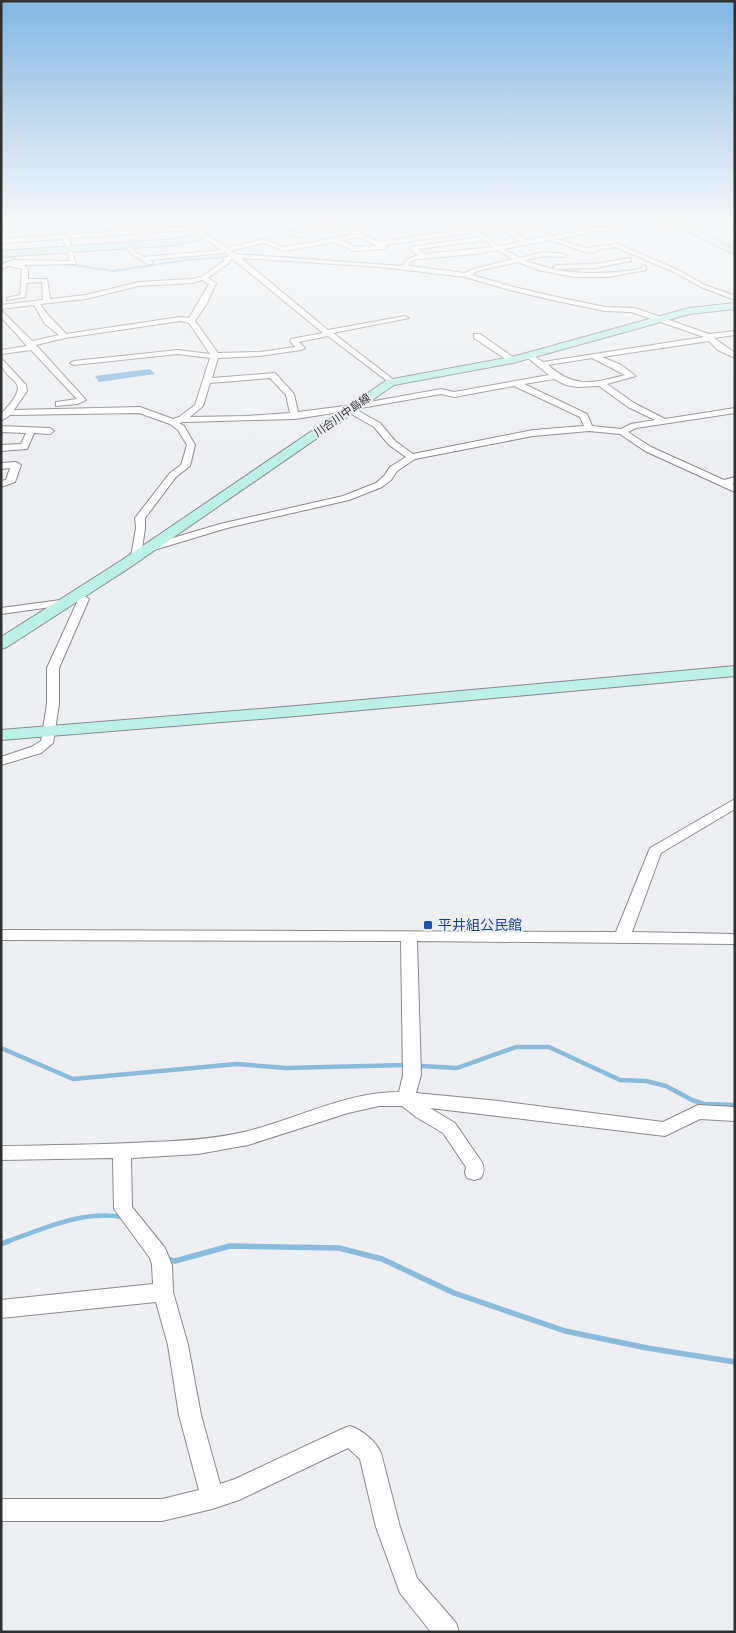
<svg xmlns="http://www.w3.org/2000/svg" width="736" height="1633" viewBox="0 0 736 1633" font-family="Figtree,'Noto Sans JP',sans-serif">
<rect width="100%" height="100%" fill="#eeeff2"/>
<path fill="#8bbbdb" d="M 150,369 L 155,374 L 99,382 L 95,376 Z"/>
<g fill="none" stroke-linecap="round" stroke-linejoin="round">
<g stroke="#8bbbdb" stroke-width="2">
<path d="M 283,257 L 398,266"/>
<path d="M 1,262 L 11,263"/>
<path d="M 28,265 L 67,264 L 113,271 L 187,260 L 227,257"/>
<path d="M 468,274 L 485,279"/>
</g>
<g stroke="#8bbbdb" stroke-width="4.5">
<path d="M 1,1048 L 73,1079 L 237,1064 L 286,1068 L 405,1065"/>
<path d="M 421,1066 L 457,1068 L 516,1047 L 549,1047 L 620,1080 L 646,1081 L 666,1086 L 692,1100 L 704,1104 L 735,1105"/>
<path d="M 6,1242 C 43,1229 82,1210 122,1217"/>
</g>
<g stroke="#8bbbdb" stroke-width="5.5">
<path d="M 1,1244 L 9,1241"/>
<path d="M 165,1259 L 175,1261 L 230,1246 L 339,1248 L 382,1259 L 454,1293 L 565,1331 L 647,1348 L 735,1362"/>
</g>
<g stroke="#898a8c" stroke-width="2">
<g id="street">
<path d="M 338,222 L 348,222 L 298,237 L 287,233 L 290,231 L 298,233 Z"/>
<path d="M 394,222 L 410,222 L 357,231 L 379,242 L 452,231 L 437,222 L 445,222 L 459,230 L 496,225 L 494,222 L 500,222 L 527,240 L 544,237 L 524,222 L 531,222 L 551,236 L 598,227 L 679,223 L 677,226 L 598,231 L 557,239 L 586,248 L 618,244 L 678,270 L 705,285 L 735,296 L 735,300 L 701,287 L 674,272 L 615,247 L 596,250 L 593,253 L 582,251 L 550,240 L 504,249 L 520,258 L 544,252 L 565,254 L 566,255 L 563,257 L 544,256 L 525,260 C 562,276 601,275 640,269 L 643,265 L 646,267 L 646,270 L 608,277 L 574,277 L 538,270 L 518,262 L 477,271 L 472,275 L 514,287 L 552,296 L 605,307 L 635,308 L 709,334 L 735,331 L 735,335 L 714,338 L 735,353 L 735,358 L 718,350 L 709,341 L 602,357 L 621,365 L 636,376 L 607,384 L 634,403 L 665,419 L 735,408 L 735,413 L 636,428 L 628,432 L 651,447 L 724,480 L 735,477 L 735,483 L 732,484 L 735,485 L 735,492 L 645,451 L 620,434 L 589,431 L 533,436 L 415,459 L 397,471 L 391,480 L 382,487 L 349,500 L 227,528 L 154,550 L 146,550 L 146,546 L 220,524 L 343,496 L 376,483 L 384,476 L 390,467 L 406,457 L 389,445 L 374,427 L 346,411 L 295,419 L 183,422 L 179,423 L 184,426 L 195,445 L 190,466 L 176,477 L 145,518 L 145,528 L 141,556 L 136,559 L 131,556 L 136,528 L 135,518 L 170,473 L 181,465 L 187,445 L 178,430 L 170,424 L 139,413 L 10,415 L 1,421 L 1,414 C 39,374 1,387 1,358 L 26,385 L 27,391 L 14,410 L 140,407 L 173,419 L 179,417 L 195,405 L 210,358 L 178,354 L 74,365 L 70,363 L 74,361 L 178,350 L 210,354 L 189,323 L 180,321 L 65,338 L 36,345 L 86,400 L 77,404 L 56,406 L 56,402 L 77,399 L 31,350 L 1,354 L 1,350 L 27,346 L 1,317 L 1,310 L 32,341 L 59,335 L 45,324 L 34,305 L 1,309 L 1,305 L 43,300 L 42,282 L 27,283 L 25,297 L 7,300 L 7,298 L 20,295 L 22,269 L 9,266 L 1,269 L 1,265 L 13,260 L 70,261 L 63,239 L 1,243 L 1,239 L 194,226 L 227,248 L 263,239 L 285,247 L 355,234 L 348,230 L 351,228 ZM 499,228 L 520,242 L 499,246 L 479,231 ZM 193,230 L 221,250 L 144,257 L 134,251 L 130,244 L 125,245 L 130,253 L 150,265 L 153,263 L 150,260 L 225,253 L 229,256 L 224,258 L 224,261 L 201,277 L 192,279 L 139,282 L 86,295 L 50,299 L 47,279 L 28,279 L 28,269 L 24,265 L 76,264 L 69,238 ZM 472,232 L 481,237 L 410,247 L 410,249 L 418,255 L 407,259 L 403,266 L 236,254 L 231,251 L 263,243 L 285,251 L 335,242 L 354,251 L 384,249 L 387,247 L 385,245 ZM 360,237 L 377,246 L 355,247 L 342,240 ZM 485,240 L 493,247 L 425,254 L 418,249 ZM 497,250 L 513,259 L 473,269 L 465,273 L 409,266 L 411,261 L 419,259 L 475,254 ZM 241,258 L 381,267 L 465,277 L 510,290 L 552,300 L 605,311 L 631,312 L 704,337 L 543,362 L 531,354 L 528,354 L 528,358 L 549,375 L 454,392 L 441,389 L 353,405 L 298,412 L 294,394 L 275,373 L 212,378 L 218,358 L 260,356 L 301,350 L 305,348 L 299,342 L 328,336 L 391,384 L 394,384 L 394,380 L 333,333 L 409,318 L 405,316 L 328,330 ZM 233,259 L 323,333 L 291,339 L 290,341 L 295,347 L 260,352 L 218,353 L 195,321 L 206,305 L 216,283 L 208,278 L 229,263 L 230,260 ZM 202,280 L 209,284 L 189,318 L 180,317 L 66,334 C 56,322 49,318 40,304 L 86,299 L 139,286 L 192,283 ZM 592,358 L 625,375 C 593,383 575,389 548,365 ZM 270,378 L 286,395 L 290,413 L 247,416 L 190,417 L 203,406 L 210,383 ZM 554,379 L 566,385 L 577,387 L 599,386 L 628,407 L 655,420 L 631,424 L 621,429 L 592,426 L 587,414 L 524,384 ZM 514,386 L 580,417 L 584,426 L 533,430 L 413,454 L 395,441 L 380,423 L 355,409 L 441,394 L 454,397 Z"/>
<path d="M 629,258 L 631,259 L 631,261 L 595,268 L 556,269 L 553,267 L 556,265 L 595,264 Z"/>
<path d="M 474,334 L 480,334 L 517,360 L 510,362 L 474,338 Z"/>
<path d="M 1,426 L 50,428 L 54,431 L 50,434 L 34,433 L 27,449 L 1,451 L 1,445 L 21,444 L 26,433 L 1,432 Z"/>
<path d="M 16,462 L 21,465 L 15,482 L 1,487 L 1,481 L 6,480 L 10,468 L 1,469 L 1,463 Z"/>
<path d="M 78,592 L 89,599 L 59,668 L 59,704 L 53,743 L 41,753 L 1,765 L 1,757 L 31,747 L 41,741 L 47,704 L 47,668 L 78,600 L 73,595 Z"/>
<path d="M 68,599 L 72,600 L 73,602 L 72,604 L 1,614 L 1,608 Z"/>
<path d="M 735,799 L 735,809 L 661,853 L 632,932 L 735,934 L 735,944 L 417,941 L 421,1075 L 416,1093 L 499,1101 L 663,1122 L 698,1105 L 735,1107 L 735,1121 L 700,1119 L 665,1136 L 430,1108 L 455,1123 L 481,1161 C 485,1167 484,1172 481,1178 L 474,1180 L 467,1178 L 465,1173 L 466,1167 L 443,1133 L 416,1117 L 402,1106 L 379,1106 L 348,1113 L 248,1145 L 198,1154 L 131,1158 L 132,1207 L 165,1248 L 172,1265 L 173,1292 L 188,1345 L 201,1415 L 220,1484 L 235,1479 L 342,1429 L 350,1426 C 362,1430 376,1441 381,1453 L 400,1527 L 417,1578 L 456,1623 L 459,1632 L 431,1632 L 400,1593 L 376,1527 L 360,1459 L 348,1448 L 239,1500 L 212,1509 L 162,1521 L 1,1521 L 1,1499 L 162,1499 L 199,1490 L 179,1415 L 168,1345 L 156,1302 L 1,1318 L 1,1300 L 153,1284 L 152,1265 L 150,1258 L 114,1209 L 113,1158 L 1,1160 L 1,1146 C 51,1145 100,1145 150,1142 C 183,1141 216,1139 248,1131 C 299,1118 346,1092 399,1092 L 403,1075 L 401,941 L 1,940 L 1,930 L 616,932 L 650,848 Z"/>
</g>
</g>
<g stroke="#898a8c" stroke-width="2">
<g id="secondary">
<path d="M 668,222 L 679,222 L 735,249 L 735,255 Z"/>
<path d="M 205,233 L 209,236 L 208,238 L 175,245 L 1,257 L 1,251 L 175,239 Z"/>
<path d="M 735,303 L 735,309 L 690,314 L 513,363 L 394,385 L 129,568 L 7,647 L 1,649 L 1,637 L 119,562 L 387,380 L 512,357 L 689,308 Z"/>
<path d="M 735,666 L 735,676 L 296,716 L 1,740 L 1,730 L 296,706 Z"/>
</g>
</g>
<use href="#street" fill="#fff" fill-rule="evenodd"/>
<use href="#secondary" fill="#bdf1e7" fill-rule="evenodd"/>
</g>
<linearGradient id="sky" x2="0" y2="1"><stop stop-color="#83b7e3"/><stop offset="0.49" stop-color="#f7f8f9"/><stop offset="1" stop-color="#f7f8f9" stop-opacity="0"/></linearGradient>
<rect width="736" height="451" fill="url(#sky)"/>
<rect fill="#1a4fb4" stroke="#eeeff2" stroke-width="2" x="423" y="920" width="10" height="10" rx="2.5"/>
<g text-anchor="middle" stroke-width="4" stroke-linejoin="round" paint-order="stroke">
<g font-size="11" fill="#2f3030" stroke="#eeeff2">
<text transform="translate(342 415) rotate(-35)" y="4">川合川中島線</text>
</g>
<g font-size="14" fill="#164399" stroke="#eeeff2" text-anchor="start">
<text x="438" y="930">平井組公民館</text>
</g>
</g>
<rect width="736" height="1633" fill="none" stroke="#2f3030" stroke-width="5"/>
</svg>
